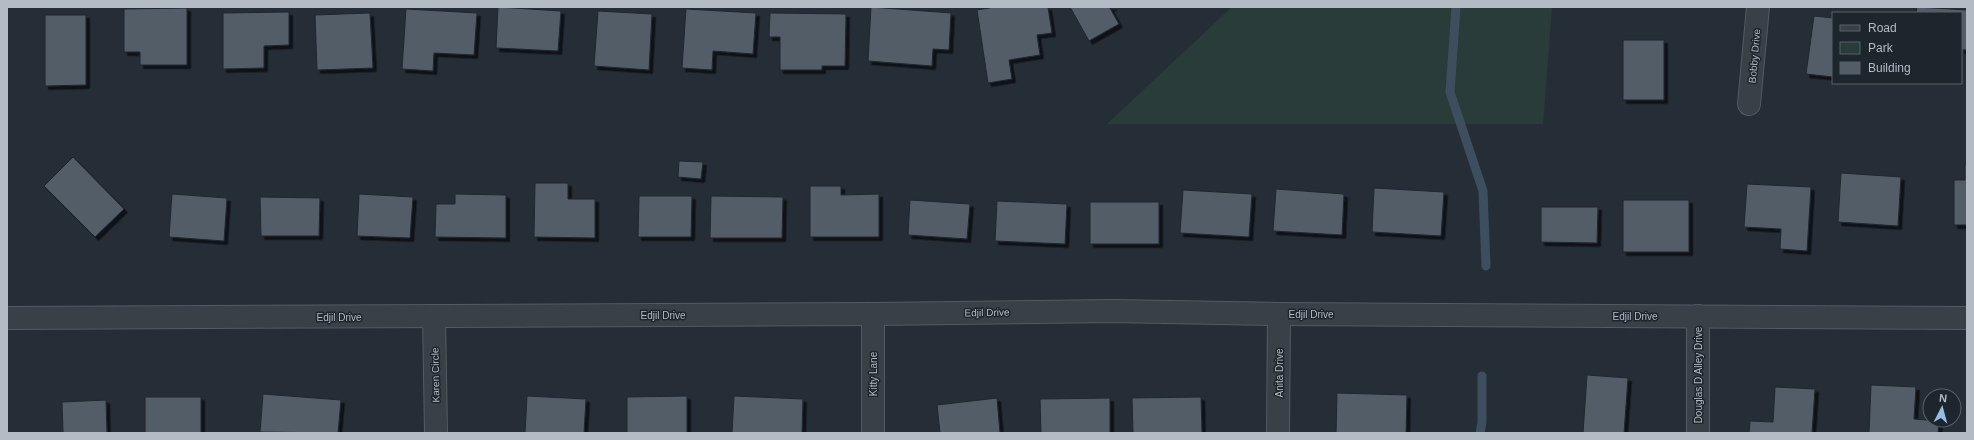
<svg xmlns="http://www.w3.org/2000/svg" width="1974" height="440" viewBox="0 0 1974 440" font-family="Arial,sans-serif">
<defs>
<filter id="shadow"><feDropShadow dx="3.5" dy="3.5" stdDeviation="0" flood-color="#0009"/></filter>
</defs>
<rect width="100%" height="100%" fill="#252e37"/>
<path fill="#2a3c3a" d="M 1232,7 L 1552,7 L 1543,124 L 1107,124 Z"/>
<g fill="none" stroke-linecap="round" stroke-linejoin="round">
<g stroke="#3d4e5e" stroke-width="9">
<path d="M 1456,7 L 1450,92 L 1483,191 L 1486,266"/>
<path d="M 1480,433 L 1482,422 L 1482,376"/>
</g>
</g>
<g fill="#525d68" stroke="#1f272f" filter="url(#shadow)">
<path d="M 498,7 L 561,11 L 558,51 L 496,48 Z"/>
<path d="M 871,7 L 951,13 L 949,50 L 933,49 L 932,66 L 868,61 Z"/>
<path d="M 995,7 L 1048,7 L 1052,33 L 1037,35 L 1040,55 L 1009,60 L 1012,79 L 988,83 L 977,10 Z"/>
<path d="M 1070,7 L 1113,7 L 1110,8 L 1119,24 L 1089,41 Z"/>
<path d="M 1917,7 L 1967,10 L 1967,50 L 1961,50 L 1961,13 L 1916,13 Z"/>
<path d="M 187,8 L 187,65 L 140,65 L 140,52 L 124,52 L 124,9 Z"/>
<path d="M 406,9 L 477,13 L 474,55 L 434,53 L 433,71 L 402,69 Z"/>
<path d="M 686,9 L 756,13 L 753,54 L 713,51 L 712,70 L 682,68 Z"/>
<path d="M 598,11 L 652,14 L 649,70 L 594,66 Z"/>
<path d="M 289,12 L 289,45 L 264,46 L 264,68 L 223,69 L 223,13 Z"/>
<path d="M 370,13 L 373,68 L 317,70 L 315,15 Z"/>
<path d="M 770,13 L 846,14 L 845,66 L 822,66 L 822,70 L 780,70 L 780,37 L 769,37 Z"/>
<path d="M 45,15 L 86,15 L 86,85 L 45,86 Z"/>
<path d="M 1814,16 L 1833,18 L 1833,77 L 1806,74 Z"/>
<rect x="1623" y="40" width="41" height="60"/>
<path d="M 73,157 L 124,209 L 95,237 L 44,186 Z"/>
<path d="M 679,161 L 703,162 L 701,179 L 678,177 Z"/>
<path d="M 1965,165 L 1967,165 L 1967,225 L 1954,225 L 1954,180 L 1965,180 Z"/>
<path d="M 1841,173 L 1901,177 L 1898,226 L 1838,222 Z"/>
<path d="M 535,183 L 568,183 L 568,199 L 595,199 L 595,238 L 534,237 Z"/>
<path d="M 1747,184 L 1811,187 L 1807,251 L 1780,249 L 1781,229 L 1744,227 Z"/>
<path d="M 810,186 L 841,186 L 841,195 L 879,194 L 879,237 L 810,237 Z"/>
<path d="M 1374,188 L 1444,192 L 1441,236 L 1372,232 Z"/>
<path d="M 1276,189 L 1344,194 L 1342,235 L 1273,231 Z"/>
<path d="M 1183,190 L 1252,194 L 1249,237 L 1180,233 Z"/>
<path d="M 172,194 L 227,198 L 224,241 L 169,237 Z"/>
<path d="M 359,194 L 413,197 L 410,238 L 357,236 Z"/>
<path d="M 455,194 L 506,195 L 506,238 L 435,237 L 436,204 L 455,204 Z"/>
<path d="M 639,196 L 692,196 L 691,237 L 638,237 Z"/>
<path d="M 711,196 L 783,197 L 782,238 L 710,238 Z"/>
<path d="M 260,197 L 320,198 L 319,236 L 261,236 Z"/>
<path d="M 910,200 L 970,204 L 967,239 L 908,235 Z"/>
<rect x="1623" y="200" width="66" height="52"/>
<path d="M 997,201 L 1067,204 L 1065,244 L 995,241 Z"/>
<rect x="1090" y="202" width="69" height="42"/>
<path d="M 1541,207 L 1598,207 L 1597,243 L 1541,242 Z"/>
<path d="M 1587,375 L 1628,378 L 1624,433 L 1583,433 Z"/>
<path d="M 1871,385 L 1916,387 L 1914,419 L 1939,421 L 1938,433 L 1869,433 Z"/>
<path d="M 1775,387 L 1815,389 L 1812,433 L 1749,433 L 1750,421 L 1773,422 Z"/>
<path d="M 1337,393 L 1407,395 L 1406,433 L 1336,433 Z"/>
<path d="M 263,394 L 341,400 L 338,433 L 260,432 Z"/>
<path d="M 527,396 L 586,399 L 584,433 L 525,433 Z"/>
<path d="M 687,396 L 687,433 L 627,433 L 627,397 Z"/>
<path d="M 734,396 L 803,399 L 802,433 L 732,433 Z"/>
<rect x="145" y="397" width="56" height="36"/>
<path d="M 1201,397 L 1202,433 L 1133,433 L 1132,398 Z"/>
<path d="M 997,398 L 1000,433 L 940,433 L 937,405 Z"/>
<path d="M 1110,398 L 1110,433 L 1041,433 L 1040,399 Z"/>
<path d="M 106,400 L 107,433 L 63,433 L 62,402 Z"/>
</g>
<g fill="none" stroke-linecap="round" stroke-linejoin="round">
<g stroke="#535b63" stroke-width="24">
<g id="street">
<path d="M 1749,104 L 1758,7"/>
<path d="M 873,314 L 873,433"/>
<path d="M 434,316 L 436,433"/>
<path d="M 7,318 L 873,314 L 1112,311 L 1279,314 L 1967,318"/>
<path d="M 1278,433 L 1279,314"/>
<path d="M 1698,433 L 1698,316"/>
</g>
</g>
<use href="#street" stroke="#384048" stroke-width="22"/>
</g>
<g text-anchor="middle" stroke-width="3" stroke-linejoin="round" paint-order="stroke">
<g font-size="10" fill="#b3bbc4" stroke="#1d252d">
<text transform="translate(1754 56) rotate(-85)" y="4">Bobby Drive</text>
<text transform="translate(987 312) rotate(-1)" y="4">Edjil Drive</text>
<text x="1311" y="318">Edjil Drive</text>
<text x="663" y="319">Edjil Drive</text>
<text x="1635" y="320">Edjil Drive</text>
<text x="339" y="321">Edjil Drive</text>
<text transform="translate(1279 373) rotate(-90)" y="4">Anita Drive</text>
<text transform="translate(873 374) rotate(-90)" y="4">Kitty Lane</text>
<text transform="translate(435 375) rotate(-91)" y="4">Karen Circle</text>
<text transform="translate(1698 375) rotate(-90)" y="4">Douglas D Alley Drive</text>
</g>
</g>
<rect width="1974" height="440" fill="none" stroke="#b3bbc4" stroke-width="16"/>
<rect x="1832" y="12" width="130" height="72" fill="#1d252d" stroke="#596169"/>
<rect x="1840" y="25" width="20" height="6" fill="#384048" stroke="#596169"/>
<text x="1868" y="32" font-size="12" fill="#b3bbc4">Road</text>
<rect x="1840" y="42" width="20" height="12" fill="#2a3c3a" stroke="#596169"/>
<text x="1868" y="52" font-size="12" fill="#b3bbc4">Park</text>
<rect x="1840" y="62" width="20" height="12" fill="#525d68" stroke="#596169"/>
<text x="1868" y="72" font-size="12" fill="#b3bbc4">Building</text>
<g transform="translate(1942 408) rotate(6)"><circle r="19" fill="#1d252d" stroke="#596169"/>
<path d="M0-3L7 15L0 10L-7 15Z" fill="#93bde9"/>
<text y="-6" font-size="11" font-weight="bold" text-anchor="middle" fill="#b3bbc4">N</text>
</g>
</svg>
